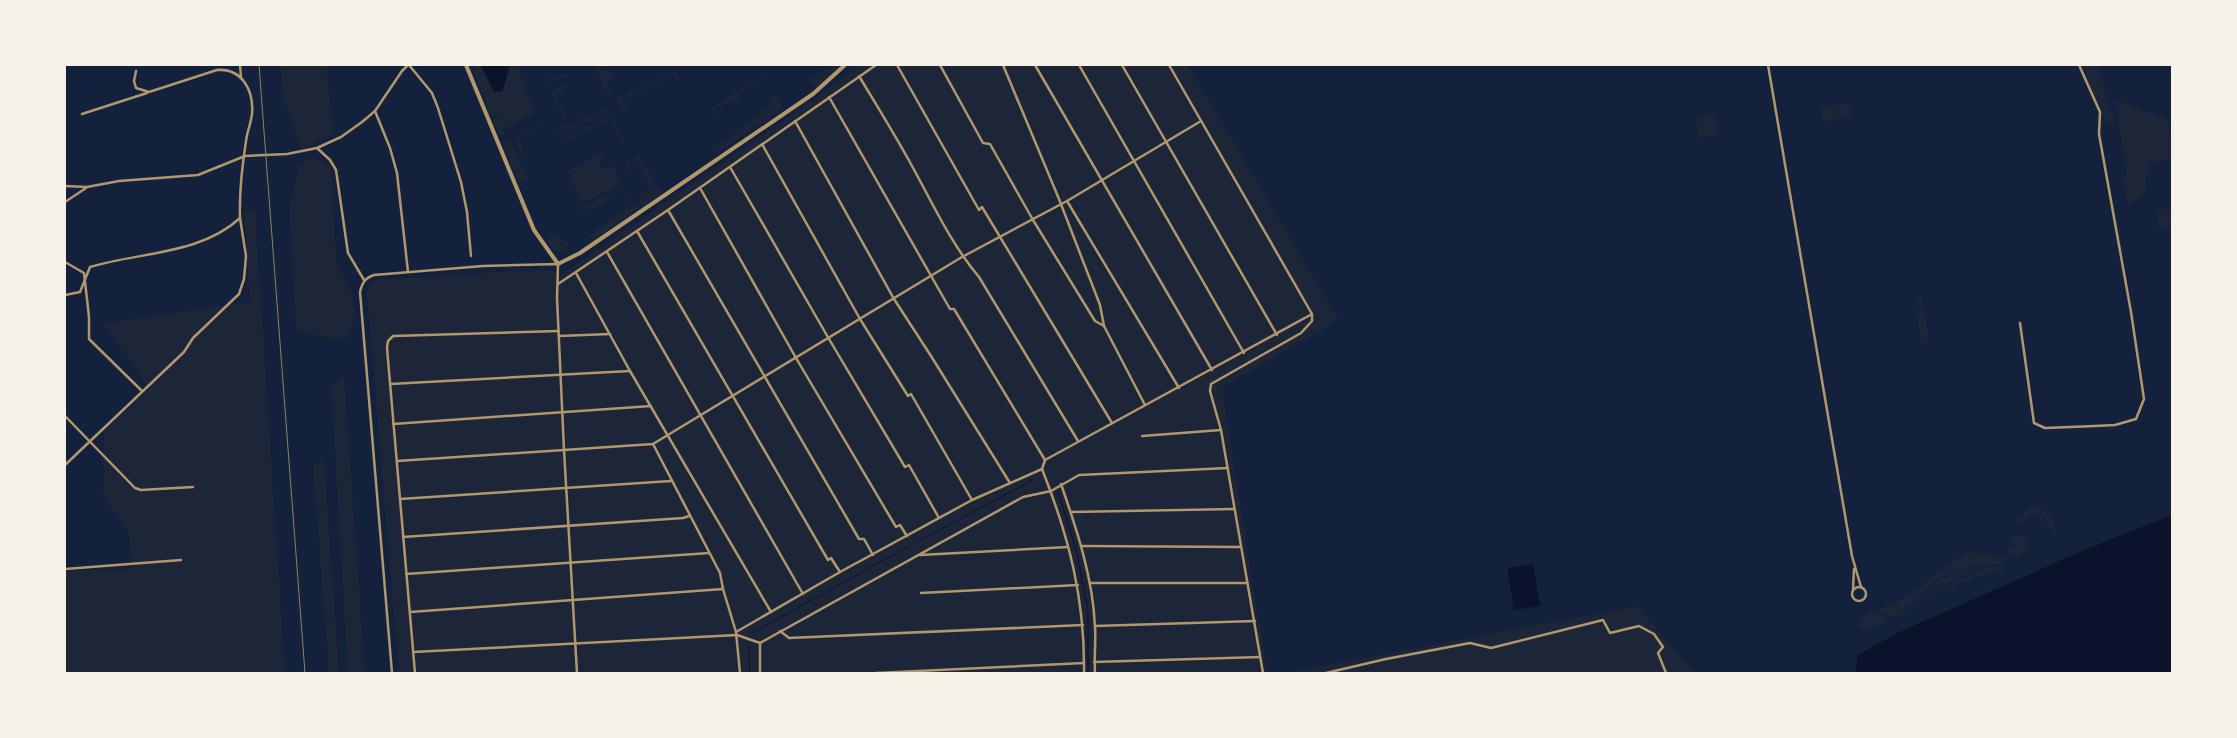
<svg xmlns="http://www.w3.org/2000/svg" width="2237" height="738" viewBox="0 0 2237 738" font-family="Lato,sans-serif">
<rect width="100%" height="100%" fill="#14213d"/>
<g fill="#1d2539">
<path d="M 326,65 L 334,134 L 301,149 L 283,98 L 281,66 Z"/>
<path d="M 471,65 L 516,65 L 515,69 L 518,68 L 526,86 L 524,87 L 536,112 L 504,129 L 506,134 L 499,135 L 492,120 L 505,113 L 491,116 Z"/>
<path d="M 594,65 L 598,65 L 601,71 L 603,70 L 617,75 L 606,82 L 612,95 L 609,97 Z"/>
<path d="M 837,65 L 841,65 L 817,88 L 810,83 L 808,78 Z"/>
<path d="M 858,65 L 1188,65 L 1339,320 L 1222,388 L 1265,660 L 1270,673 L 399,673 L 367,294 L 369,286 L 375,280 L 540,269 L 550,271 L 559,276 L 817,97 Z"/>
<path d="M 2081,65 L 2097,65 L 2116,125 L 2106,123 Z"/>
<path d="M 673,72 L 676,72 L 679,76 L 679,84 L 674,74 L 622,100 L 628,112 L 622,113 L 617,101 L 618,99 Z"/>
<path d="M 562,74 L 569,86 L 555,94 L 567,119 L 565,122 L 551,92 L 567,84 L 563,76 L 548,83 L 546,80 Z"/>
<path d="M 764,77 L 765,79 L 740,91 L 742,96 L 715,109 L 720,119 L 718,120 L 713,109 L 715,105 L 736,93 L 738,90 Z"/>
<path d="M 774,96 L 778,97 L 781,105 L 780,109 L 717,154 L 715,153 L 712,148 L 713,144 L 721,144 L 772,104 L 770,100 Z"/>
<path d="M 2115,99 L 2168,119 L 2172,159 L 2149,163 L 2150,173 L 2145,174 L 2147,192 L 2127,205 L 2123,176 L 2127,176 Z"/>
<path d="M 1850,102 L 1852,116 L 1823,122 L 1820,108 Z"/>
<path d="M 604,106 L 608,110 L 593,117 L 594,119 L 590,121 L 588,118 L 575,125 L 576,128 L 572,129 L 571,126 L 559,132 L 557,128 L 569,122 L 571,125 L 579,121 L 584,115 L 585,118 L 601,110 L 600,107 Z"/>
<path d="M 1715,114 L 1719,135 L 1699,138 L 1696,118 Z"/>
<path d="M 610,117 L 613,119 L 626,145 L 623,147 L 610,120 L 557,146 L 557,143 Z"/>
<path d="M 543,122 L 550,137 L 544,124 L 519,137 L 523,147 L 522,148 L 527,166 L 515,139 L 516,136 Z"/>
<path d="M 510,139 L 529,180 L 519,183 L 503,144 L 504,141 Z"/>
<path d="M 601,153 L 604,159 L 599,162 L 602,169 L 613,165 L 621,184 L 582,203 L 567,171 Z"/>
<path d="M 311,157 L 331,165 L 336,262 L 352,293 L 356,317 L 344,341 L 296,331 L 289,208 L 299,167 Z"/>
<path d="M 637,157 L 641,158 L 656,185 L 651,187 L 637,160 L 628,164 L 631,170 L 628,172 L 625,163 Z"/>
<path d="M 657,186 L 663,193 L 644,206 L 638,200 L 641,198 L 639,195 Z"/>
<path d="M 623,187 L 629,197 L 628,200 L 622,190 L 607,197 L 608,200 L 581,213 L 581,208 Z"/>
<path d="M 635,202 L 639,208 L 593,242 L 589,235 Z"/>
<path d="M 2172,208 L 2172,229 L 2159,231 L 2156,210 Z"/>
<path d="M 255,210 L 285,673 L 65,673 L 65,571 L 132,569 L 129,532 L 103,496 L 104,431 L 149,389 L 104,323 L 250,302 L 244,211 Z"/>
<path d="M 559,234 L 563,240 L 568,242 L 566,253 C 557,252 551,248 546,240 Z"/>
<path d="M 1922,295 L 1929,342 L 1921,344 L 1917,313 L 1923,312 L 1922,309 L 1918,309 L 1916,296 Z"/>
<path d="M 344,375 L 365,673 L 348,673 L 331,386 Z"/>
<path d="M 324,461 L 324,462 L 339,673 L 329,673 L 313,465 Z"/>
<path d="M 2036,505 L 2043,520 L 2040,521 L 2036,513 L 2023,519 L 2025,524 L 2022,525 L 2016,518 Z"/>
<path d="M 2039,506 C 2049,512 2060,526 2054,538 Z"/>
<path d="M 2023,534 L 2030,549 L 2015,556 L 2008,554 L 2009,547 L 2017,546 L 2017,544 L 2009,545 L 2010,538 Z"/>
<path d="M 1966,552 L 2005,557 L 2005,564 L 1970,566 L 1935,580 L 1915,601 L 1891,617 L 1876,611 L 1905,598 Z"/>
<path d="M 1989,567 L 2004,567 L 2004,570 C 1988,569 1939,592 1923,601 C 1913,607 1905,616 1893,618 L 1939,590 Z"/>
<path d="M 1980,568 L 1934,589 L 1921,599 C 1933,580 1959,570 1980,568 Z"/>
<path d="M 1637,606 L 1695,673 L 1284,673 Z"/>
<path d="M 1872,612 L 1888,619 C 1879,625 1869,635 1859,628 L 1859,619 Z"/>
</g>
<g fill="#0b132b">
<path d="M 480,65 L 510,65 L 503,90 L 500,92 L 494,91 Z"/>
<path d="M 2172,515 L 2172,673 L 1855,673 L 1858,655 L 1897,633 L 2084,550 Z"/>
<path d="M 1533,564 L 1540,606 L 1514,610 L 1507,568 Z"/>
</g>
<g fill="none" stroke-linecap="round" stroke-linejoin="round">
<g stroke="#0b132b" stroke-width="1">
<path d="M 1058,491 L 1076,549 L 1088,610 L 1088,673"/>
<path d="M 917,542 L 1033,480"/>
<path d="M 752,633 L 909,546"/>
<path d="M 749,646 L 750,673"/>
</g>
<g stroke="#b1986c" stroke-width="2.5">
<path d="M 240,65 L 241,77"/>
<path d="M 409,65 L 432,93 L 438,108 L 461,182 L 467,212 L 471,256"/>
<path d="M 897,65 L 979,210 L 982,207 L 1112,423"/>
<path d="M 940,65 L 983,143 L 990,144 L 1033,220 L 1095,321 L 1104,326 L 1145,405"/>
<path d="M 1003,65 L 1059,199 L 1100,305 L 1104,326"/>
<path d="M 1035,65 L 1212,370"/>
<path d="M 1079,65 L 1244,353"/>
<path d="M 1122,65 L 1277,335"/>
<path d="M 1768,65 L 1852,556 L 1861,587"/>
<path d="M 859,76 C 877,106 895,135 912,166 C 933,204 951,244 979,277 L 1078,441"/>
<path d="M 829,97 L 950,309 L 954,309 L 1045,460"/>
<path d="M 375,111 L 390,148 L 397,173 L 408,272"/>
<path d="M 82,114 L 147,93"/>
<path d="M 795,121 L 894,299 L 931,356 L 1010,483"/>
<path d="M 762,144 L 860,319 L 908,396 L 911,394 L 972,500"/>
<path d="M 317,148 L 330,160 L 336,170 L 348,253 L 364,280"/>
<path d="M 730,167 L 829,339 L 905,467 L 909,465 L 939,518"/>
<path d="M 65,186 L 87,187 L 119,181 L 198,175 L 245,156 L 287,154 L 317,148 L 341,137 L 362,122 L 375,111 L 402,71 L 408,65"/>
<path d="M 700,188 L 796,358 L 896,527 L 900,525 L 907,536"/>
<path d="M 1067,201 L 1179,388"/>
<path d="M 65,202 L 86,188"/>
<path d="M 668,210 L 859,539 L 864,539 L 873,555"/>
<path d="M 637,231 L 828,560 L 831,558 L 840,572"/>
<path d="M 607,252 L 803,594"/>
<path d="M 65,262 L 84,273 L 89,317 L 89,339 L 142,391"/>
<path d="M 576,273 L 630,371 L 771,612"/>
<path d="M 558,284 L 668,210 L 876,65"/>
<path d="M 65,295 L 80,292 L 90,267 C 139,252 200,255 240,218 C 239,192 242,167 246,141 C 247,132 251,123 252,114 C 254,92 243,68 217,70 L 149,92 L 136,88 L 134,81 L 136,71"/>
<path d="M 2020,323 L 2034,423 L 2045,428 L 2095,426 L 2115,425 L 2136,419 L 2144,399 L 2131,312 L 2099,134 L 2100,112 L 2079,65"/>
<path d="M 559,336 L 610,334"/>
<path d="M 390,384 L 630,371"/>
<path d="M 65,416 L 135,488 L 141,490 L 193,487"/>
<path d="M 393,424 L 651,406"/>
<path d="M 1142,436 L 1221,430"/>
<path d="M 653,444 L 720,573 L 723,589 L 736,632"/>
<path d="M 397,461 L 653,444 L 962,257 L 1067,201 L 1201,121"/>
<path d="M 65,465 L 184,352 L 193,338 L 239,294 L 244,279 L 246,256 L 240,218"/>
<path d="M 1042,469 C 1069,537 1085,599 1084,673"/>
<path d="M 1061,484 C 1077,530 1093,578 1095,627 C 1096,642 1094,657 1095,673"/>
<path d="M 400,499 L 671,481"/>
<path d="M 1071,512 L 1234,509"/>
<path d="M 403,537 L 683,518 L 689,516"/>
<path d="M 1081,546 L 1241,547"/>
<path d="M 920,555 L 1068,547"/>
<path d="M 65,569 L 181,560"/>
<path d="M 406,574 L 709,553"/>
<path d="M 1090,583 L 1247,583"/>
<circle cx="1859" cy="594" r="7"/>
<path d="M 1853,589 L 1854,569"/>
<path d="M 921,593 L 1078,585"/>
<path d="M 410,612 L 723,589"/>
<path d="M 1095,626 L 1255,621"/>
<path d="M 780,631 L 789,638 L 1083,625"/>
<path d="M 760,643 L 1023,497 L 1051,491 L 1079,475 L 1228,468"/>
<path d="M 413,652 L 737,635 L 760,643"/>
<path d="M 1094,662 L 1260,657"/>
<path d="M 392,673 L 360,292 C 362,283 365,278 374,275 L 483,266 L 558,264 L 557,298 L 564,450 L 577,673"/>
<path d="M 415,673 L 387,348 L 388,341 L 393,336 L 559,331"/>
<path d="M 740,673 L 736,632 L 840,572 L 972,500 L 1042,469 L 1045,460 L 1312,314 L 1169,65"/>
<path d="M 760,673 L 760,643"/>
<path d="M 876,673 L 1084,663"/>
<path d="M 1263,673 L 1221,430 L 1210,391 L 1211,384 L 1301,333 L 1312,321 L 1312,315"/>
<path d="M 1326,673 L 1386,659 L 1470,643 L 1491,648 L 1603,620 L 1610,633 L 1639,626 L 1654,634 L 1663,647 L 1658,653 L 1666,673"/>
</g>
<path stroke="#b1986c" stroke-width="4" d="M 466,65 L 534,230 L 558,264 L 580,253 L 813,94 L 845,65"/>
<path stroke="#918062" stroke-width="1" d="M 259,65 L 305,673"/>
</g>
<rect width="2237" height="738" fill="none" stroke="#f6f1e7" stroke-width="132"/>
</svg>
